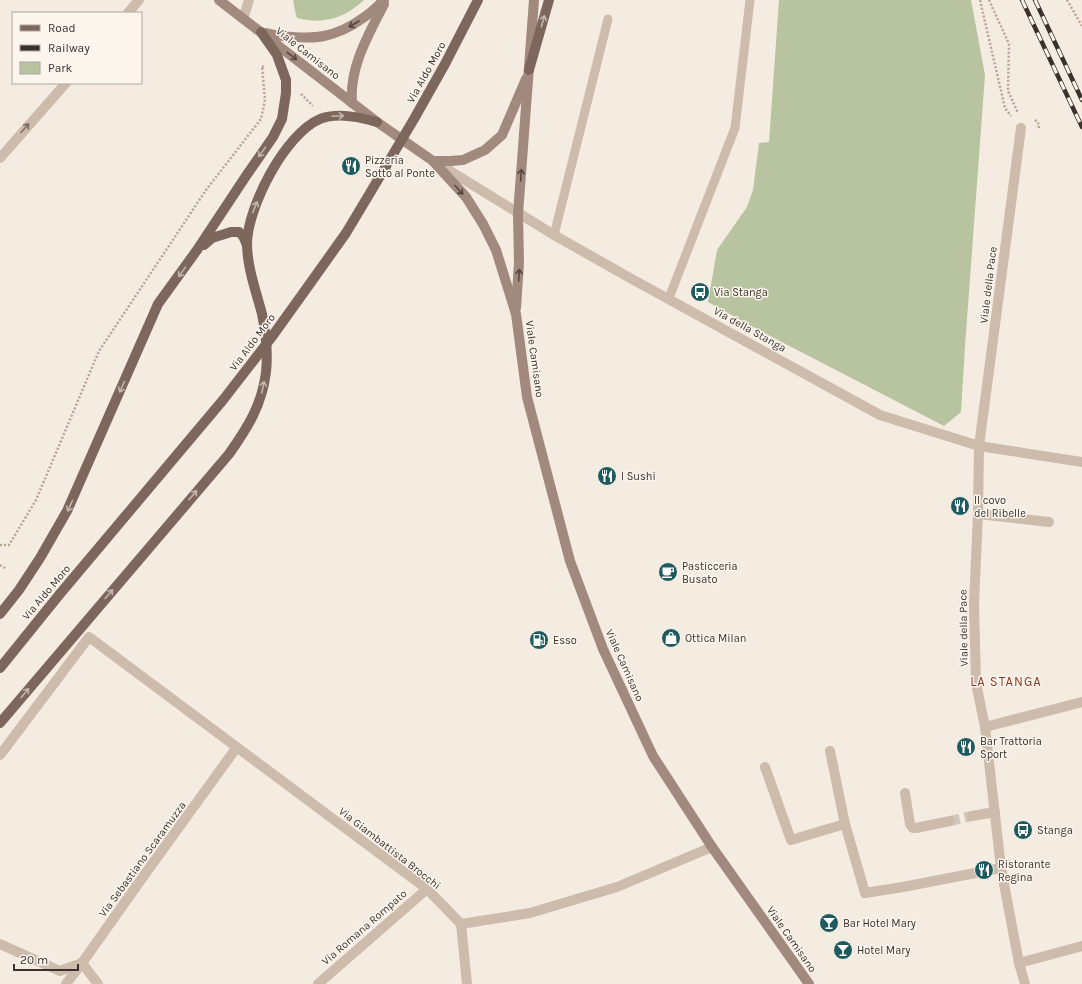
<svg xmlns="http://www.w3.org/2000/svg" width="1082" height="984" viewBox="0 0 1082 984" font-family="Karla,sans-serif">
<rect width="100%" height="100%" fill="#f4ebe1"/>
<g fill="#b8c4a0">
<path d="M 293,0 L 364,0 C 345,18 324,25 297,18 L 295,11 Z"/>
<path d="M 779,0 L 971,0 L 985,75 L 965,346 L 961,412 L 944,426 L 753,327 L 708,302 L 717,250 L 747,207 L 753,190 L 759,143 L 769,142 Z"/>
</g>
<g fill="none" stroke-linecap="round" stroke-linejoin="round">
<path stroke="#cfc6bd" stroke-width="10" stroke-dasharray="10 5" stroke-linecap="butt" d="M 950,821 L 972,816"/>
<g stroke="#b9a596" stroke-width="2.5" stroke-dasharray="2 2" stroke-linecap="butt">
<path d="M 980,0 L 1005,108 L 1011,116"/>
<path d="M 989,0 L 1009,44 L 1008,91 L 1018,113"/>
<path d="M 1067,0 L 1082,26"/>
<path d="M 301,94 L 313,106"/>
<path d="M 1035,120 L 1038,122 L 1039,127 L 1037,127"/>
<path d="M 0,545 L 9,545 L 36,500 L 99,351 L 206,190 L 261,119 L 265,100 L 262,66 L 265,68"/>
<path d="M 0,565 L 5,568"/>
</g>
<g stroke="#cdbbac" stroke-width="9">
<path d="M 554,235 L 608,19"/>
<path d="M 669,298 L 735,128 L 750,0"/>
</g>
<g stroke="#cdbbac" stroke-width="10">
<path d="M 128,13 L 139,0"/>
<path d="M 243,19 L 249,0"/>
<path d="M 1021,128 L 979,446 L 978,514 L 974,604 L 976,683 L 985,727 L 1001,868 L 1019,963 L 1025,984"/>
<path d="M 0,158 L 66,83"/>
<path d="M 437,163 L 554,235 L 630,278 L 880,415 L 979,446 L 1082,462"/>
<path d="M 978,514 L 1049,522"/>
<path d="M 985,727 L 1082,702"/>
<path d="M 830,751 L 845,824 L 865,893 L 903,887 L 1001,868"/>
<path d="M 0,755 L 89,637 L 427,889 L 461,924"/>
<path d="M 765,767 L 791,840 L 845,824"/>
<path d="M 905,793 L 910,824 L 913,828 L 916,828 L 950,821"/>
<path d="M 972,816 L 995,812"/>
<path d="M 461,924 L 530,913 L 617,887 L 712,847"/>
<path d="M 461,924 L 467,984"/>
<path d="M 0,944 L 60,971 L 82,963 L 98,984"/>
<path d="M 1019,963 L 1082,946"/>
<path d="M 66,984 L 82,963 L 145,874 L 237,747"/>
<path d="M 318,984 L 427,889"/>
</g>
<g stroke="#a18a7d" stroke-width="10">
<path d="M 219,0 L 377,122 L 433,161 L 466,197 L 483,224 L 496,250 L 516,314 L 527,397 L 570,561 L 603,649 L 653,756 L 712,847 L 809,984"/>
<path d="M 266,33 C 280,37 310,39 324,36 C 338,33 352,26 363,18 C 371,13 378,6 384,0"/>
<path d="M 352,103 C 349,67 369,34 384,4"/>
<path d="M 433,161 L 451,161 L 463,160 L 485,150 L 502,135 L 526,79"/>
<path d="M 516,308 L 519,263 L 518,214 L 534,0"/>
</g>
<g stroke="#7d675c" stroke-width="10">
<path d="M 529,70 L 549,0"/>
<path d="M 204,245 L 212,238 L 231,232 L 239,232 L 243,236 L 247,245"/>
<path d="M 0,614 L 19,590 L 40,558 L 67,511 L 158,304 L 197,250 L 246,176 L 273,137 L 282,119 L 286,93 L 286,80 L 277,55 L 261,32"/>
<path d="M 0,723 L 229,454 C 248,427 262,405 266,372 C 268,353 266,333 262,314 C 256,291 247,267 247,243 C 248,206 285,134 320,119 C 337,112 360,117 377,122"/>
</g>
<g stroke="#3b302b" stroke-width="4.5">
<g id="rail">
<path d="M 1022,0 L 1082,127"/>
<path d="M 1035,0 L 1082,100"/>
</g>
</g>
<use href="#rail" stroke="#fbf5ee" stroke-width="3" stroke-dasharray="9" stroke-linecap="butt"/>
<path stroke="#7d675c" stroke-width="10" d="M 0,668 L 59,595 L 223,400 L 271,338 L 309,285 L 346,233 L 370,193 L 414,119 L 445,64 L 478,0"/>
</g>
<defs><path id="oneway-shaft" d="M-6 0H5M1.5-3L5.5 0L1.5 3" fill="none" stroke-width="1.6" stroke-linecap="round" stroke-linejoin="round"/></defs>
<g stroke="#c2b5ac">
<use href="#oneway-shaft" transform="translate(543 21) rotate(-74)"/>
<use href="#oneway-shaft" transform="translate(338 116) rotate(-3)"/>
<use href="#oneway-shaft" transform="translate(262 152) rotate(125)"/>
<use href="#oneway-shaft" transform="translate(255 207) rotate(-68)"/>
<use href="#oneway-shaft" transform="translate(182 272) rotate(125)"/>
<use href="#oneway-shaft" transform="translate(122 387) rotate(114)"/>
<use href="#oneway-shaft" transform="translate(263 387) rotate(-79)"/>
<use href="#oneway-shaft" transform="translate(193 495) rotate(-50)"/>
<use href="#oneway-shaft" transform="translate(70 506) rotate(114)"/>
<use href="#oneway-shaft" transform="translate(109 594) rotate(-50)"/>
<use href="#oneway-shaft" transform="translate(25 693) rotate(-50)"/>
</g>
<g stroke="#544640">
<use href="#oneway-shaft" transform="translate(354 24) rotate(150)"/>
<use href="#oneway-shaft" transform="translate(292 56) rotate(38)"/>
<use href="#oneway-shaft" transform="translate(521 175) rotate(-86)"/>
<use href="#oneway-shaft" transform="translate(459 190) rotate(48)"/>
<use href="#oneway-shaft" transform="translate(519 275) rotate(-86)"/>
</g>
<use stroke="#7d6f65" href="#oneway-shaft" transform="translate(25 128) rotate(-48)"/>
<defs>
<g id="restaurant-disc" transform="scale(1)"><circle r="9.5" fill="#1f5a5e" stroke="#fbf5ee"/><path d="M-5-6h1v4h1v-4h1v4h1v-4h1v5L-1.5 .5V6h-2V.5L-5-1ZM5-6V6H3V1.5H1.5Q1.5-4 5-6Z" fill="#fff"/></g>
<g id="bus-disc" transform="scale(1)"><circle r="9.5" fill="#1f5a5e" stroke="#fbf5ee"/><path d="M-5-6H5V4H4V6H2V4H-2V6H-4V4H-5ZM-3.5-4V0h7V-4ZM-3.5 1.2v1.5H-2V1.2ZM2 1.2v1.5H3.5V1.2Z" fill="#fff"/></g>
<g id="cafe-disc" transform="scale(1)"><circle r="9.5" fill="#1f5a5e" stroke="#fbf5ee"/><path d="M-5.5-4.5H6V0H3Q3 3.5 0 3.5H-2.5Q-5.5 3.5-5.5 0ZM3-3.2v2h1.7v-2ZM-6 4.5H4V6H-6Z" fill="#fff"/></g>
<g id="shop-disc" transform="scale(1)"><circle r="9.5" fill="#1f5a5e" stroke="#fbf5ee"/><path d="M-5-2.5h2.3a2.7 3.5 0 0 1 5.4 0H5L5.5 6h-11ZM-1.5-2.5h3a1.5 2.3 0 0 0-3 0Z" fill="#fff"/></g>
<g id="fuel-disc" transform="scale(1)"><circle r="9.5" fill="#1f5a5e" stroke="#fbf5ee"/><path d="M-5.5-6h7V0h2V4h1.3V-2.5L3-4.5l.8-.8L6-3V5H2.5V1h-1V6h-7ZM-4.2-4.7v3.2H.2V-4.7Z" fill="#fff"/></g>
<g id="bar-disc" transform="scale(1)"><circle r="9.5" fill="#1f5a5e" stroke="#fbf5ee"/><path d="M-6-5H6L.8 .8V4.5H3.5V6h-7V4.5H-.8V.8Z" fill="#fff"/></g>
</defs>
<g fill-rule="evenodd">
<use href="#restaurant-disc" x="351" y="166"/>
<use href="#bus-disc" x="700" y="292"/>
<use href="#restaurant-disc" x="607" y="476"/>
<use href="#restaurant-disc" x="960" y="506"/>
<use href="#cafe-disc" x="668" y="572"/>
<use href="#shop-disc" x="671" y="638"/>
<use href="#fuel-disc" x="539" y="640"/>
<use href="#restaurant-disc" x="966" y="747"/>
<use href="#bus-disc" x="1023" y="830"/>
<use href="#restaurant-disc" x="984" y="870"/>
<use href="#bar-disc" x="829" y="923"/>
<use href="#bar-disc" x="843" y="950"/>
</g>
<g text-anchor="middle" stroke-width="3" stroke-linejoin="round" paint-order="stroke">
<g font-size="11" fill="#3b302b" stroke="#fbf5ee">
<text transform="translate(308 53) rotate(38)" y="4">Viale Camisano</text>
<text transform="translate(426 72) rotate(-61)" y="4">Via Aldo Moro</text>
<text transform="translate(988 285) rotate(-83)" y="4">Viale della Pace</text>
<text transform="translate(750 329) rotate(29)" y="4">Via della Stanga</text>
<text transform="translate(252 342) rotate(-53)" y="4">Via Aldo Moro</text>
<text transform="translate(535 359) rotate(82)" y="4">Viale Camisano</text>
<text transform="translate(46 592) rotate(-50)" y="4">Via Aldo Moro</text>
<text transform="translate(963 628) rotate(-91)" y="4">Viale della Pace</text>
<text transform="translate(625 665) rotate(66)" y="4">Viale Camisano</text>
<text transform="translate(390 848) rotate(38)" y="4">Via Giambattista Brocchi</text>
<text transform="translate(142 859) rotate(-54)" y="4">Via Sebastiano Scaramuzza</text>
<text transform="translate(364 927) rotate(-41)" y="4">Via Romana Rompato</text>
<text transform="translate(792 939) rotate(55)" y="4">Viale Camisano</text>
</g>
<g font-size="11" fill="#3b302b" stroke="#fbf5ee" text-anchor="start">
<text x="365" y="164">Pizzeria<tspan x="365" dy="13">Sotto al Ponte</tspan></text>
<text x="714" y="296">Via Stanga</text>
<text x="621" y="480">I Sushi</text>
<text x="974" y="504">Il covo<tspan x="974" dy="13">del Ribelle</tspan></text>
<text x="682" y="570">Pasticceria<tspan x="682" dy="13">Busato</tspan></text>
<text x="685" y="642">Ottica Milan</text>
<text x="553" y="644">Esso</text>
<text x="980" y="745">Bar Trattoria<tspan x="980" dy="13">Sport</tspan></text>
<text x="1037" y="834">Stanga</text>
<text x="998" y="868">Ristorante<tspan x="998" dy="13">Regina</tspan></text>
<text x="843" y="927">Bar Hotel Mary</text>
<text x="857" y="954">Hotel Mary</text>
</g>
<g font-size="13" letter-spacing="1" fill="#8c3b22" stroke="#fbf5ee">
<text x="1006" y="686">LA STANGA</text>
</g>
</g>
<rect x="12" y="12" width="130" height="72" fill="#fbf5ee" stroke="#aea6a0"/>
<rect x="20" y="25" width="20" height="6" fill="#7d675c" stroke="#aea6a0"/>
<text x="48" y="32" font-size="12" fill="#3b302b">Road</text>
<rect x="20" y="45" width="20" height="6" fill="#3b302b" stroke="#aea6a0"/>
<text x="48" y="52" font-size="12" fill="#3b302b">Railway</text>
<rect x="20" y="62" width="20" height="12" fill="#b8c4a0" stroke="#aea6a0"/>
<text x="48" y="72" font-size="12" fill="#3b302b">Park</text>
<path d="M14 964v6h64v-6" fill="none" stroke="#3b302b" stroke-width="2"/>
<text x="20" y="964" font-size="12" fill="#3b302b" stroke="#fbf5ee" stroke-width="3" paint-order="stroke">20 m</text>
</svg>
